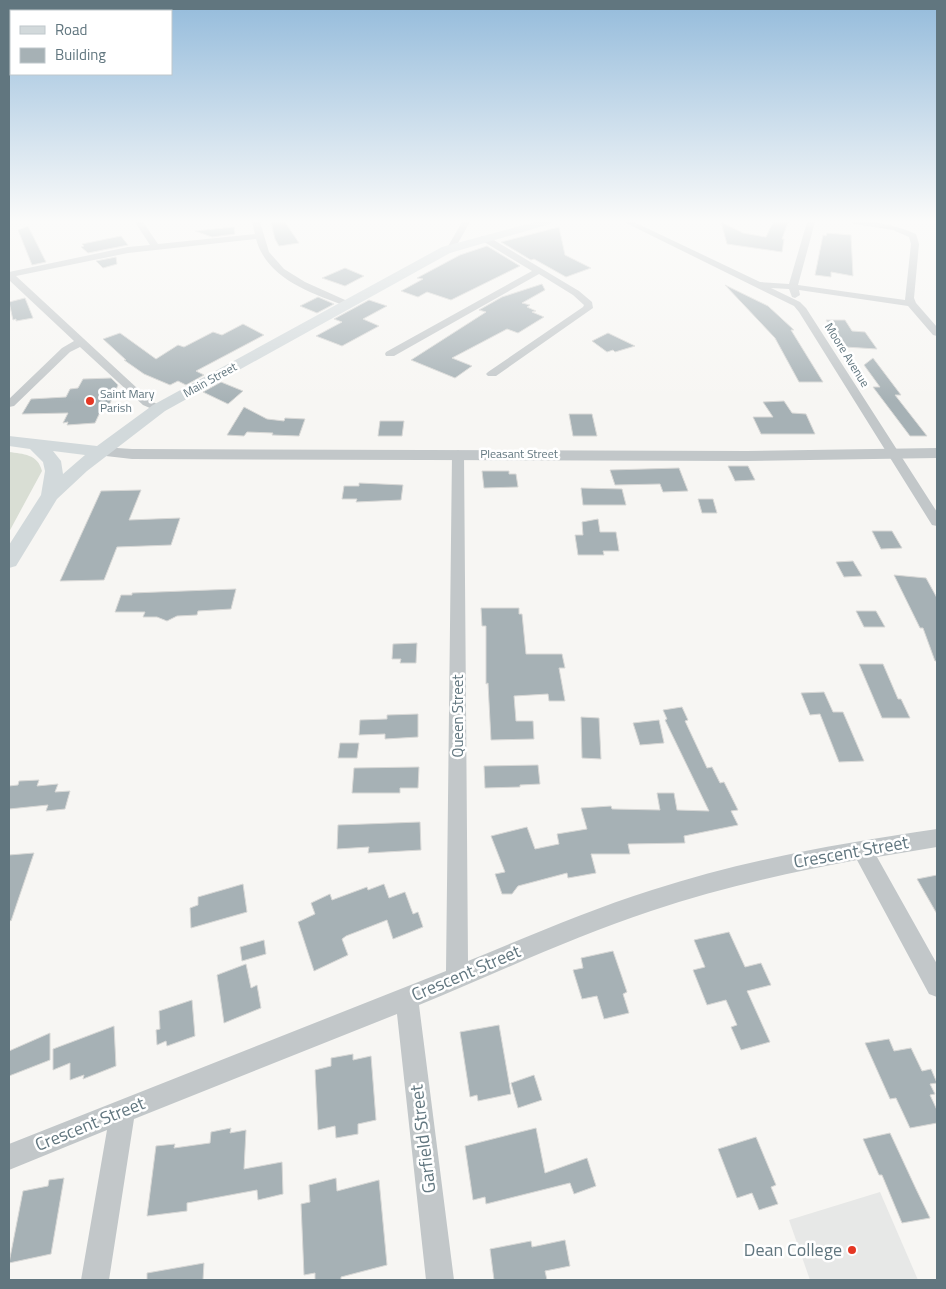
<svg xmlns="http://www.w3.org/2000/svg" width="946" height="1289" viewBox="0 0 946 1289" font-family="'Titillium Web',sans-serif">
<rect width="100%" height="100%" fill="#f7f6f3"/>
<path fill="#e7e8e7" d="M 880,1192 L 918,1280 L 810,1280 L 789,1220 Z"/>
<path fill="#d9ded4" d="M 9,452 C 23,454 38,454 42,471 L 9,532 Z"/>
<g fill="#a6b1b5" stroke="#d8d8d6">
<path d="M 271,222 L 285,222 L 299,243 L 279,246 L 275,239 Z"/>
<path d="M 721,222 L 743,233 L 766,237 L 773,222 L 788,222 L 782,239 L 784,239 L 782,252 L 727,244 Z"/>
<path d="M 28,226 L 46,262 L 32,265 L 18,230 Z"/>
<path d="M 234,227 L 235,234 L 212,237 L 195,231 Z"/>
<path d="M 559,227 L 565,255 L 591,268 L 566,277 L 534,259 L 531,260 L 501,242 Z"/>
<path d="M 827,233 L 851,235 L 853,276 L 831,272 L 831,277 L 815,275 L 823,235 L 826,236 Z"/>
<path d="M 121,236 L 128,245 L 88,253 L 81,247 L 84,246 L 82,244 Z"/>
<path d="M 487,246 L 520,266 L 451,300 L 427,292 L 418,297 L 401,291 L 423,279 L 417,278 L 460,255 Z"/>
<path d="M 116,257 L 117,264 L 103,268 L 96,261 Z"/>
<path d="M 345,268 L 364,276 L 345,286 L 322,278 Z"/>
<path d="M 542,284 L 545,290 L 522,303 L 530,305 L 527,307 L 536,311 L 532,312 L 544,317 L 518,333 L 507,329 L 452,358 L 472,366 L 455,378 L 411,360 L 486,312 L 479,310 L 502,297 Z"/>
<path d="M 725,285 L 768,306 L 794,330 L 791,330 L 823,382 L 799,382 L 775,338 Z"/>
<path d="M 318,297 L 334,304 L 317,313 L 300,306 Z"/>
<path d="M 25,298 L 33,318 L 16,321 L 16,319 L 13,320 L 9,302 Z"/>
<path d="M 369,300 L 387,306 L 363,319 L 379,326 L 342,346 L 316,336 L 342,322 L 334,319 Z"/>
<path d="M 826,320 L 845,320 L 852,331 L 865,332 L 877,349 L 845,347 Z"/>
<path d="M 243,324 L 264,335 L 196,371 L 204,375 L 186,385 L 178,381 L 170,385 L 144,374 L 124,360 L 126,360 L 103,339 L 120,333 L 156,359 L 178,345 L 184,347 L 213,332 L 222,335 Z"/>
<path d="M 608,333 L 635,346 L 615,352 L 613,350 L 607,352 L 592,341 Z"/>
<path d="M 873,358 L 901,395 L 895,395 L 927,436 L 910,436 L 873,387 L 880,387 L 864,365 Z"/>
<path d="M 111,378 L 118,385 L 107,410 L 101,410 L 95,423 L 67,425 L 68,422 L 63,423 L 68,413 L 22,414 L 31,399 L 66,397 L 70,389 L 78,388 L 83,379 Z"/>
<path d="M 221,382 L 243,391 L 228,404 L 203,392 Z"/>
<path d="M 784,401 L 792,413 L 806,414 L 815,434 L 761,434 L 753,417 L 773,417 L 763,402 Z"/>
<path d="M 244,407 L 267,419 L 284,421 L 285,418 L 305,419 L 299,436 L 272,435 L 273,433 L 247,432 L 244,436 L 227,435 Z"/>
<path d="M 569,414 L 592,414 L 597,436 L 573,436 Z"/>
<path d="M 380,421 L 404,421 L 402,436 L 378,436 Z"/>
<path d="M 728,466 L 748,466 L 755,480 L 735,481 Z"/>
<path d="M 679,468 L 688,491 L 663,492 L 660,484 L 615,485 L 610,470 Z"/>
<path d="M 482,471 L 509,471 L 509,474 L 516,474 L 518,487 L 484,488 Z"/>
<path d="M 359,483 L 403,485 L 401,500 L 356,502 L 357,499 L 342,499 L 344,486 L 359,486 Z"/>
<path d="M 581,488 L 622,489 L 626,505 L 583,505 Z"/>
<path d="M 141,490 L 129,520 L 180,518 L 171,545 L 117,547 L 104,580 L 60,581 L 101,491 Z"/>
<path d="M 698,499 L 713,499 L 717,513 L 702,513 Z"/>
<path d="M 598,519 L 600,532 L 616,532 L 619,551 L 603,551 L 604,555 L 578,555 L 575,535 L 583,535 L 582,522 Z"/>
<path d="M 872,531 L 892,531 L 902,548 L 881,549 Z"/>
<path d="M 853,561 L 862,576 L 844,577 L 836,562 Z"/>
<path d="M 894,575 L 926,578 L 937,598 L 937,661 L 935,661 L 923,628 L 920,628 Z"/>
<path d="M 236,589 L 231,609 L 198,611 L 197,615 L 177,616 L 167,621 L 157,617 L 143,617 L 145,612 L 115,612 L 121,595 L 132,595 L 132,593 Z"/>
<path d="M 481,608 L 519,608 L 519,614 L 522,614 L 526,654 L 562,654 L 565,668 L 559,668 L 565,701 L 549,701 L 548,694 L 514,696 L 516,721 L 533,721 L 534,739 L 491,740 L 488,683 L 486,684 L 486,626 L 482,626 Z"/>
<path d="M 856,611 L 876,611 L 885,627 L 864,627 Z"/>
<path d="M 417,643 L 416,663 L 400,663 L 401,659 L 392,659 L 393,644 Z"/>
<path d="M 859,664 L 883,664 L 898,699 L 901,699 L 910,718 L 882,718 Z"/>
<path d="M 824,692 L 833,712 L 843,712 L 864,761 L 839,762 L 820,714 L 810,715 L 801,693 Z"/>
<path d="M 682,707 L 688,720 L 685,721 L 707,768 L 712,767 L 720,783 L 724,782 L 738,810 L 731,811 L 738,825 L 684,836 L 685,843 L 628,844 L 630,854 L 591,854 L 596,873 L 568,878 L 567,873 L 518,886 L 512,894 L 502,894 L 495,874 L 505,872 L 491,836 L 527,827 L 535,849 L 559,844 L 557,834 L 587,829 L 581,808 L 611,806 L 612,809 L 660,810 L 657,793 L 674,793 L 677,810 L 709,811 L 665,720 L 667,719 L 663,710 Z"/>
<path d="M 418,714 L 418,737 L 385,739 L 385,734 L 359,735 L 360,720 L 387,719 L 387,715 Z"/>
<path d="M 581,717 L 599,718 L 601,759 L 582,758 Z"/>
<path d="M 659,720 L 664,743 L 640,745 L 633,723 Z"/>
<path d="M 340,743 L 359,743 L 357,758 L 338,758 Z"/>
<path d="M 538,765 L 540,784 L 520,785 L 520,787 L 485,788 L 484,766 Z"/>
<path d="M 419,767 L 418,788 L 400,788 L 400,793 L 352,793 L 354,768 Z"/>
<path d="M 39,780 L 37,786 L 58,784 L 55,792 L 70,791 L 65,809 L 46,811 L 48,805 L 9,809 L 9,786 L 18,785 L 19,781 Z"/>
<path d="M 420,822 L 421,850 L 368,853 L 369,847 L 337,849 L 338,825 Z"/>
<path d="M 34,853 L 11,921 L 9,920 L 9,855 Z"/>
<path d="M 937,875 L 937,914 L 917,879 Z"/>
<path d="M 243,884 L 247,912 L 191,928 L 190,908 L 198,905 L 198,897 Z"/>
<path d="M 384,884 L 389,898 L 405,892 L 413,914 L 418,912 L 423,927 L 393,939 L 387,920 L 346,936 L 342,939 L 348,955 L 314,971 L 298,922 L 315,914 L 311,903 L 330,894 L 332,900 L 367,887 L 368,890 Z"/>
<path d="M 729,932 L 745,967 L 761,963 L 771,985 L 747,991 L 770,1042 L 741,1050 L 731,1027 L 737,1025 L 726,1000 L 707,1005 L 693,970 L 705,967 L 694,940 Z"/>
<path d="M 264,940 L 266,954 L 242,961 L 240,947 Z"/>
<path d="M 613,951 L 627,992 L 623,994 L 629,1013 L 604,1019 L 597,996 L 582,999 L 573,970 L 583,968 L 581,958 Z"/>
<path d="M 246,964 L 251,988 L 257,985 L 261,1008 L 224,1023 L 217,975 Z"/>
<path d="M 192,1000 L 195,1036 L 167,1046 L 166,1041 L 157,1045 L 156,1030 L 160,1029 L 159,1011 Z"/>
<path d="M 499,1025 L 511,1094 L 478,1101 L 477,1095 L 470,1097 L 460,1032 Z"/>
<path d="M 114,1026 L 116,1066 L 83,1079 L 84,1075 L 70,1080 L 70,1063 L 53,1070 L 53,1049 Z"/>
<path d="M 50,1033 L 50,1060 L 9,1076 L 9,1051 Z"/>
<path d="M 889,1039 L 894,1051 L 911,1048 L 922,1071 L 931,1069 L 937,1083 L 930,1084 L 935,1094 L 930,1095 L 937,1110 L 937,1123 L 910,1128 L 896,1098 L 890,1099 L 865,1043 Z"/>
<path d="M 353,1054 L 353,1060 L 371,1056 L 376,1120 L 358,1124 L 358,1134 L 336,1138 L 335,1126 L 318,1130 L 315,1070 L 331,1066 L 331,1058 Z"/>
<path d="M 534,1075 L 542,1100 L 518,1108 L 511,1083 Z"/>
<path d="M 231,1128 L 230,1133 L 246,1130 L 244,1169 L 282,1162 L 283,1194 L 258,1200 L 257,1190 L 187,1203 L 187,1211 L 147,1216 L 156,1146 L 175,1144 L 174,1148 L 210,1143 L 211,1132 Z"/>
<path d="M 536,1128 L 545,1173 L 587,1158 L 596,1186 L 574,1194 L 570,1183 L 486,1204 L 485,1197 L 473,1200 L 465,1146 Z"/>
<path d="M 890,1133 L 916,1189 L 930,1218 L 902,1223 L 882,1175 L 879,1175 L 863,1139 Z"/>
<path d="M 756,1137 L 776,1185 L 771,1187 L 778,1204 L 759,1210 L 752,1193 L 737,1198 L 718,1149 Z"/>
<path d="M 64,1178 L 51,1254 L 9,1263 L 23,1191 L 48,1186 L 49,1180 Z"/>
<path d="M 336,1178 L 337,1191 L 379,1180 L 387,1265 L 341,1277 L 341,1280 L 315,1280 L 315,1273 L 304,1275 L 301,1204 L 310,1202 L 309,1185 Z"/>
<path d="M 565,1240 L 570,1266 L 545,1271 L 547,1280 L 494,1280 L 490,1249 L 531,1241 L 532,1247 Z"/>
<path d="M 204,1263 L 203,1280 L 147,1280 L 147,1273 Z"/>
</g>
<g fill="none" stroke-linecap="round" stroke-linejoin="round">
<g fill="#c2c7c9" fill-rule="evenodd">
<path d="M 135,222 L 143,222 L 158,244 L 255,234 L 252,222 L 260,222 L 269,252 L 284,269 L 305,282 L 354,304 L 349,307 L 346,306 C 311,293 267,279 256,239 L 128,253 L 16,276 L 151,401 L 165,408 L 159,412 L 143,405 L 80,347 L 70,352 L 14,406 L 9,407 L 9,399 L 62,348 L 74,341 L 9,280 L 9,272 L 128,247 L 150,245 Z"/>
<path d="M 462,222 L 470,222 L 454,250 L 448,250 L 447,248 Z"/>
<path d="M 624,222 L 634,222 L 760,282 L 789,284 L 807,222 L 815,222 L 798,285 L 905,300 L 911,244 L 909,237 L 893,230 L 854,224 L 850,222 C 873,220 895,225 916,234 L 919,244 L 914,298 L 916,303 L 937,327 L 937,336 L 933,335 L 908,306 L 799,290 L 800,295 L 795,298 L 792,297 L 789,289 L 771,288 L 800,302 L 806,308 L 937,512 L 937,526 L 932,525 L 799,312 L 794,306 Z"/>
<path d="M 481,236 L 487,236 L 579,291 L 592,302 L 593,308 L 496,376 L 488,376 L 486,374 L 488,372 L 583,307 L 584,305 L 573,295 L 539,274 L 394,356 L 386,356 L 385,354 L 386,352 L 532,271 L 481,240 Z"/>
<path d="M 458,450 L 464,454 L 468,961 C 529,936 589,910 652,890 C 745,860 841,843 937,829 L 937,847 L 877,857 L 937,964 L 937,997 L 929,994 L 857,860 C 788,873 718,888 651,911 C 572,937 497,973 419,1005 L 454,1280 L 426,1280 L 397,1014 L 134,1119 L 109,1280 L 81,1280 L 107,1130 L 9,1170 L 9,1144 L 446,971 L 452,454 Z"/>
</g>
<path fill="#c2c7c9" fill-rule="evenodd" d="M 102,447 L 132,449 L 747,451 L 937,448 L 937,458 L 747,461 L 132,459 L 97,455 L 94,452 L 97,449 Z"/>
<path fill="#d2d9db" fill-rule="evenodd" d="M 535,222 L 552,222 L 550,224 L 450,253 L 165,411 L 87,471 L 57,499 L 16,566 L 9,568 L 9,545 L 41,495 L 45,471 L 43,462 L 30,449 L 9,446 L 9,436 L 97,446 L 153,405 L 442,247 ZM 53,451 L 85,455 L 63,474 L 61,461 Z"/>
</g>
<linearGradient id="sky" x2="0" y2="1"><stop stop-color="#94bbdb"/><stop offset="0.55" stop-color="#fbfbfa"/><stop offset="1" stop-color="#fbfbfa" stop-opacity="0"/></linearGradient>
<rect width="946" height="402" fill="url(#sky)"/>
<g fill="#e53724" stroke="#fff" stroke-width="2">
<circle cx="90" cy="401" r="5"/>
<circle cx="852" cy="1250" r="5"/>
</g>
<g text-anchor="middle" stroke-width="5" stroke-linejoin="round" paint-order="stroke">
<g font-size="12" fill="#61767f" stroke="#fff">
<text transform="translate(847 355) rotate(58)" y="4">Moore Avenue</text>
<text transform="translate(210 380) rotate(-29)" y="4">Main Street</text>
<text x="519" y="458">Pleasant Street</text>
</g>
<g font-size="12" fill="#61767f" stroke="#fff" text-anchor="start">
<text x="100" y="398">Saint Mary<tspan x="100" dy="14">Parish</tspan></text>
</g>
<g font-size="15" fill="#61767f" stroke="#fff">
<text transform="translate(458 716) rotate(-90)" y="5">Queen Street</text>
</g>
<g font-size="18" fill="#61767f" stroke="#fff">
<text transform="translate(851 852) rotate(-10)" y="6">Crescent Street</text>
<text transform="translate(466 973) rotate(-23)" y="6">Crescent Street</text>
<text transform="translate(90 1124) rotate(-22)" y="6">Crescent Street</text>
<text transform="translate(423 1139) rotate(-97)" y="6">Garfield Street</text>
</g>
<g font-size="18" fill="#61767f" stroke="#fff" text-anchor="end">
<text x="842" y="1256">Dean College</text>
</g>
</g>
<rect width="946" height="1289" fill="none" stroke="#61767f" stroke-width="20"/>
<rect x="10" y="10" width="162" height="65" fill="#ffffff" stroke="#c0c8cc"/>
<rect x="20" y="26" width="25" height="8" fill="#d2d9db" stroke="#c0c8cc"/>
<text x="55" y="35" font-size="15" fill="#61767f">Road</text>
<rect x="20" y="48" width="25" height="15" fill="#a6b1b5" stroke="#c0c8cc"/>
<text x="55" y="60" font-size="15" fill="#61767f">Building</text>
</svg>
